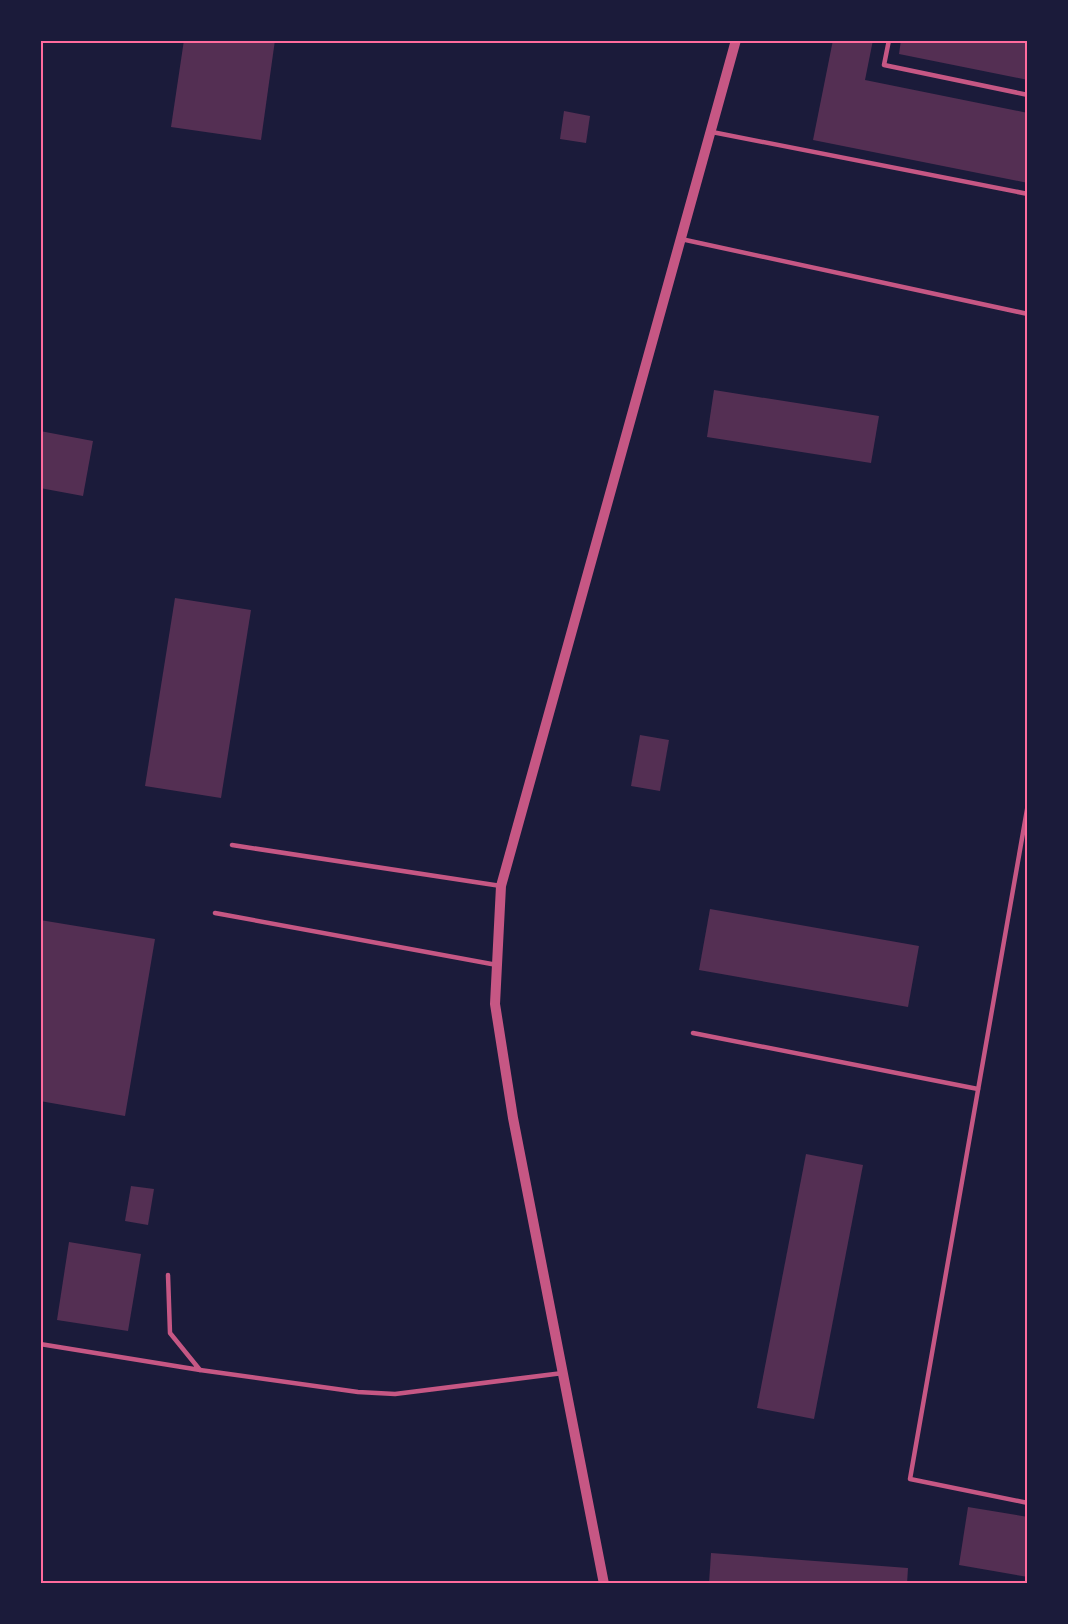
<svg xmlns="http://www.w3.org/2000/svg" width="1068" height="1624" viewBox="0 0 1068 1624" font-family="'Libre Baskerville',serif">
<rect width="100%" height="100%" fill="#1b1b3a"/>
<g fill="#542f53">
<path d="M 184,40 L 275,40 L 261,140 L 171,127 Z"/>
<path d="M 833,40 L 873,40 L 865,80 L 1028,113 L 1028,183 L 813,140 Z"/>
<path d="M 901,40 L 1028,40 L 1028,80 L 899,54 Z"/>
<path d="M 564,111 L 590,116 L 586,143 L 560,139 Z"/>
<path d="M 714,390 L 879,416 L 871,463 L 707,437 Z"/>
<path d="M 40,431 L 93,441 L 83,496 L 40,488 Z"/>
<path d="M 175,598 L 251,610 L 221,798 L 145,786 Z"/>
<path d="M 640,735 L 669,740 L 660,791 L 631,786 Z"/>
<path d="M 710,909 L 919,946 L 908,1007 L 699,970 Z"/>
<path d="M 40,920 L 155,939 L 125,1116 L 40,1101 Z"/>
<path d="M 806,1154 L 863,1165 L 814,1419 L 757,1408 Z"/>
<path d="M 131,1186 L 154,1189 L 148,1225 L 125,1221 Z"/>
<path d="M 69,1242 L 141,1254 L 128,1331 L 57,1320 Z"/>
<path d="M 968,1507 L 1028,1517 L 1028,1577 L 959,1565 Z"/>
<path d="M 711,1553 L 908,1568 L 907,1584 L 709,1584 Z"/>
</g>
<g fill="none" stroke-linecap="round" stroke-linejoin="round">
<g stroke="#c65784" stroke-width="4.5">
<path d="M 889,40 L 884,65 L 1028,95"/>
<path d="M 712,132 L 1028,194"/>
<path d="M 681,239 L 1028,314"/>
<path d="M 1028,804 L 910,1479 L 1028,1503"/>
<path d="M 232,845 L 501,886"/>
<path d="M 215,913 L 497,965"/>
<path d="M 693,1033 L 978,1089"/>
<path d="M 40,1344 L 200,1370 L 170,1333 L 168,1275"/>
<path d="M 200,1370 L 358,1392 L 395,1394 L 563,1373"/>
</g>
<path stroke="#c65784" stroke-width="10" d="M 604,1584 L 513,1118 L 495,1004 L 501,886 L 736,40"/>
</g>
<rect width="1068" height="1624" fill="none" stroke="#1b1b3a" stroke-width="84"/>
<rect x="42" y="42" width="984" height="1540" fill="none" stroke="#ff6b9d" stroke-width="2"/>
</svg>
